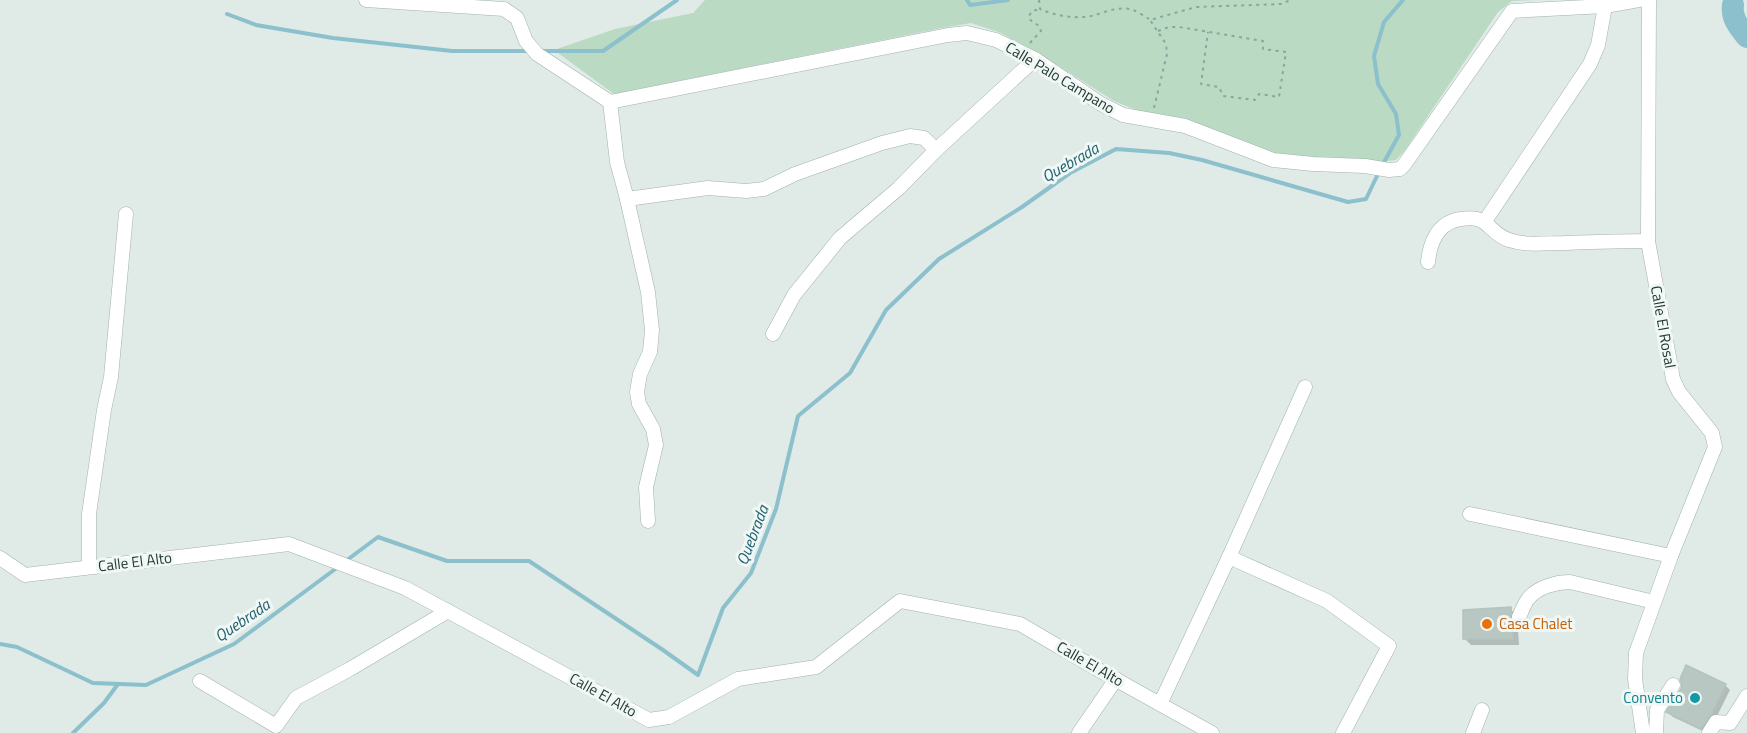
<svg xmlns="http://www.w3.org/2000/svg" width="1747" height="733" viewBox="0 0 1747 733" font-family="'Titillium Web',sans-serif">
<rect width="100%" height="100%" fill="#e0eae6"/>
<path fill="#badac3" d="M 705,0 L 1537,0 L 1512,1 L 1498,12 L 1405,150 L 1396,160 L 1378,162 L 1282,156 L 1263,151 L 1207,127 L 1136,110 L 1114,101 L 1046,58 L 1001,33 L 971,23 L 942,28 L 614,94 L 554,50 L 615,29 L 693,13 Z"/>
<g fill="#0003">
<path d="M 1510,609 L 1517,615 L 1519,645 L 1471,645 L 1464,638 Z"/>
<path d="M 1725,685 L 1730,690 L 1715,720 L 1707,733 L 1673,717 L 1668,712 Z"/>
</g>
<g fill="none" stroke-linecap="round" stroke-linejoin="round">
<g stroke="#8bc0cc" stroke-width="4">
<path d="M 967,0 L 970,5 L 1008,0"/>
<path d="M 227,14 L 256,25 L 333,38 L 452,51 L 528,51"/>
<path d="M 541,51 L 603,51 L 677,0"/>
<path d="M 1383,164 L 1399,135 L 1396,114 L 1378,84 L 1374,56 L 1384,22 L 1403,0"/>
<path d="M 347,560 L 378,537 L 447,561 L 529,561 L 663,650 L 698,675 L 723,608 L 751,573 L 776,509 L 798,416 L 850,373 L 886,310 L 939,259 L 1022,207 L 1070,173 L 1116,149 L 1169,153 L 1202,160 L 1348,202 L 1366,199 L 1377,176"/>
<path d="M 0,644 L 17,647 L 93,683 L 146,685 L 234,644 L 338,567"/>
<path d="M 73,733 L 104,703 L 118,684"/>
</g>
<path stroke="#8bc0cc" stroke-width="22" d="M 1733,5 C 1731,18 1739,27 1747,37"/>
</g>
<g fill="#b9c7c2" stroke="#b3c3bd" stroke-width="1.5">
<path d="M 1511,607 L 1513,639 L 1463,639 L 1463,610 Z"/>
<path d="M 1686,665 L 1726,684 L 1711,715 L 1701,729 L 1666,712 L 1681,689 L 1682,685 L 1680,679 Z"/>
</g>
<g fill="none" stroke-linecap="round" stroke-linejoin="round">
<g stroke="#a3b1ad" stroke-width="15">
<g id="minor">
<path d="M 366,0 L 504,9 L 517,18 L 526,41 L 537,54 L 610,102 L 948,35 L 967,33 L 996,40 L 1035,59 L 1101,104 L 1123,115 L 1185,126 L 1273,160 L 1313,164 L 1365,166 L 1389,170 L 1400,169 L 1404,165 L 1512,11 L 1605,6 L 1639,0"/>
<path d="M 610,102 L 617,162 L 627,199 L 708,188 L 746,191 L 764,189 L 795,174 L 882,143 L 910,136 L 924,138 L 936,150"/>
<path d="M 627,199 L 648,292 L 652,330 L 650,352 L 640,374 L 637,392 L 639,404 L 653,429 L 656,445 L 646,487 L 648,521"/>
<path d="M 1485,221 L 1590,64 L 1598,45 L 1605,6"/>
<path d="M 1428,262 C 1430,242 1438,222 1461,219 C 1490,214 1487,233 1509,240 C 1526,246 1546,243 1564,243 C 1592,242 1620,241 1648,241"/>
<path d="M 773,334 L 794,295 L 840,238 L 899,188 L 936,150 L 1035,59"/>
<path d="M 1470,514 L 1671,556"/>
<path d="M 1229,557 L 1327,601 L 1389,646 L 1343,733"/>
<path d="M 0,558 L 25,575 L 289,544 L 405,588 L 649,720 L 669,717 L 738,679 L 816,667 L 900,601 L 1020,624 L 1097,669 L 1212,733"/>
<path d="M 89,567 L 89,514 L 104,410 L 111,377 L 126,214"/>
<path d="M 1519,617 C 1522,611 1524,604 1528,599 C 1537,587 1557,582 1570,582 L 1654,602"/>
<path d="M 200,681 L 276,726 L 296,698 L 350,669 L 448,611"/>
<path d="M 1160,704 L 1229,557 L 1305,387"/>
<path d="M 1079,733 L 1116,679"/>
<path d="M 1473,733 L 1482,710"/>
<path d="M 1643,733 L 1635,679 L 1636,653 L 1671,556 L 1715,447 L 1712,433 L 1679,392 L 1673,379 L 1648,241 L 1649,0"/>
<path d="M 1656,733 L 1657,710 L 1673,685"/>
<path d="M 1709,733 L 1716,722 L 1730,723 L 1747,696"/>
</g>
</g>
<g stroke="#82ab9f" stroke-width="2" stroke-dasharray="3 4.5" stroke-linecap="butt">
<path d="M 1039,0 L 1040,9 C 1056,16 1074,19 1091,16 C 1104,13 1119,5 1133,10 C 1138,12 1144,16 1149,19"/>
<path d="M 1158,31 L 1169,27 L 1179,27 L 1263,41 L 1263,49 L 1286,52 L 1279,97 L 1259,94 L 1255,100 L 1223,96 L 1219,87 L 1201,84 L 1208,32"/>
<path d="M 1030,43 L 1041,31 L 1039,26 L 1029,19 L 1029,16 L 1032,11 L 1040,9"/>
<path d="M 1154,108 L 1167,54 L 1166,44 L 1150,20 L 1196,7 L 1282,4 L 1290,0"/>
</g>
<use href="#minor" stroke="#fff" stroke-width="14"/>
</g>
<circle fill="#e8710a" stroke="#f0f7f4" stroke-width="2" cx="1487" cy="624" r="6"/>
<circle fill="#0f9aa8" stroke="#f0f7f4" stroke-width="2" cx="1695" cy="698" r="6"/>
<g text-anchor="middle" stroke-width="6" stroke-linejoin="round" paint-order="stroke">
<g font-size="15" fill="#223933" stroke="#f0f7f4">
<text transform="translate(1060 78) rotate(31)" y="5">Calle Palo Campano</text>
<text transform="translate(1663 327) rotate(80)" y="5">Calle El Rosal</text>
<text transform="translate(135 562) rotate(-7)" y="5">Calle El Alto</text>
<text transform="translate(1090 664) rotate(30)" y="5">Calle El Alto</text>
<text transform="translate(603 695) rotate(29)" y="5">Calle El Alto</text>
</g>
<g font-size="15" fill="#c56008" stroke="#f0f7f4" text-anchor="start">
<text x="1499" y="629">Casa Chalet</text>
</g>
<g font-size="15" fill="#0d838f" stroke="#f0f7f4" text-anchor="end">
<text x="1683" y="703">Convento</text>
</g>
<g font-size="16" font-style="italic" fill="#206171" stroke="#f0f7f4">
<text transform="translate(1070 162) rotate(-30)" y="6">Quebrada</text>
<text transform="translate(752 535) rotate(-69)" y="6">Quebrada</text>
<text transform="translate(242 620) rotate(-34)" y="6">Quebrada</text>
</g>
</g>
</svg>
